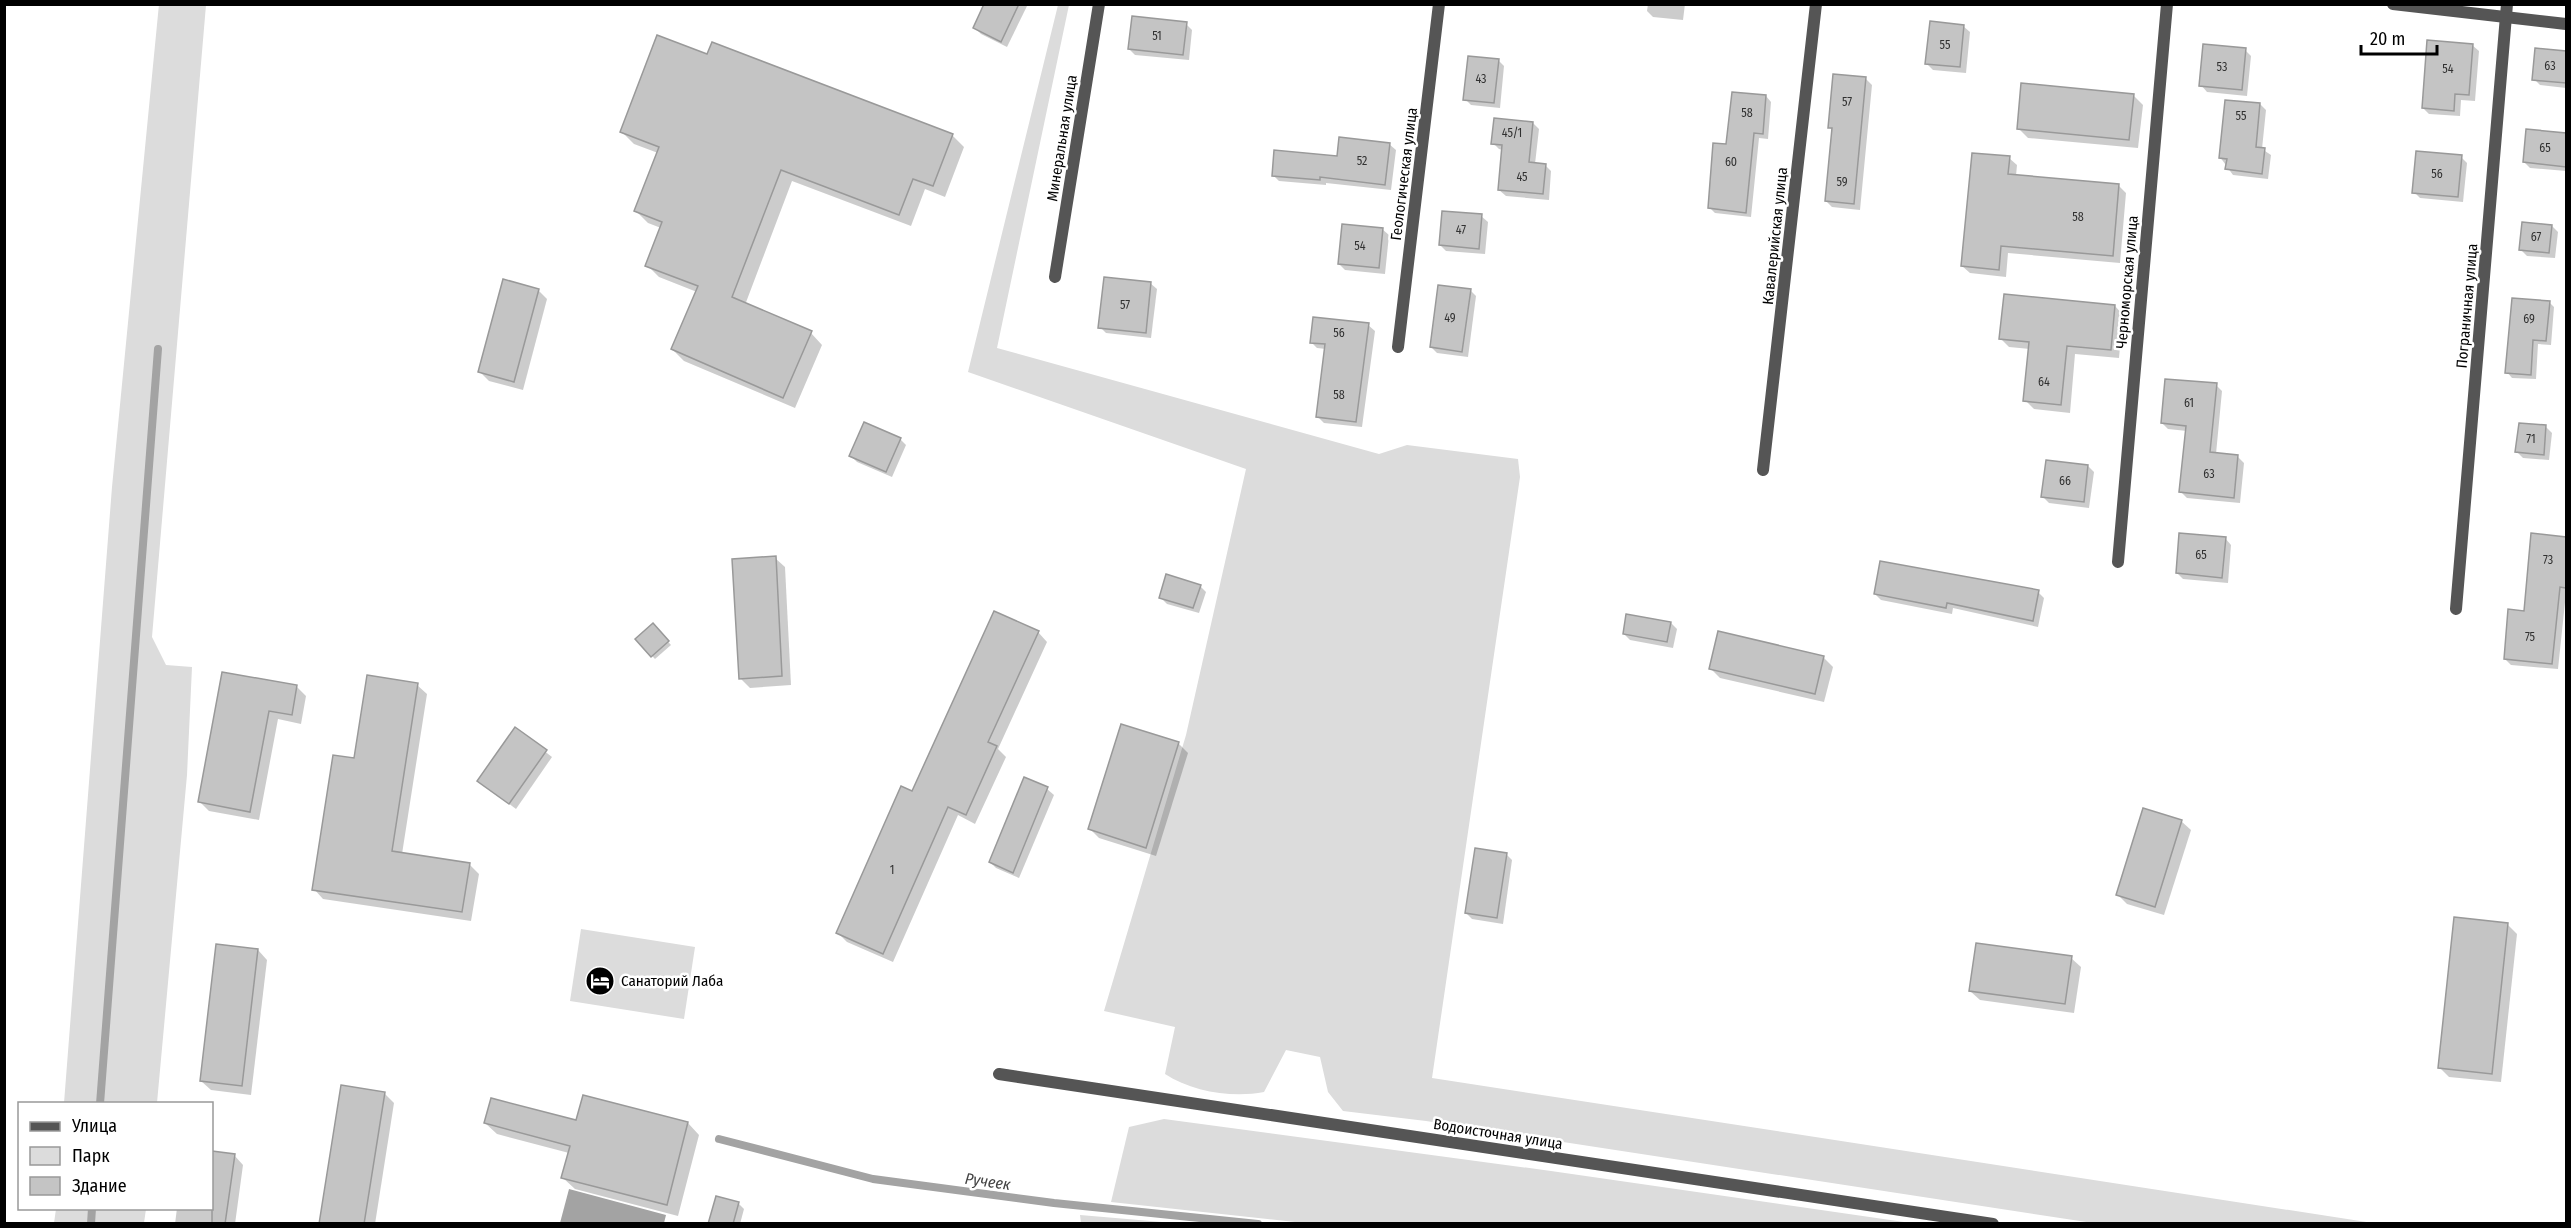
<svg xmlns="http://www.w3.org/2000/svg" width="2571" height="1228" viewBox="0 0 2571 1228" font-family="'Fira Sans Condensed',sans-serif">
<rect width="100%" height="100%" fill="#fff"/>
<g fill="#dcdcdc">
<path d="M 159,4 L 206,5 L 152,637 L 166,665 L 192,667 L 187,775 L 157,1103 L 64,1103 L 112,487 Z"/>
<path d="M 1058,5 L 1069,5 L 997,348 L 1379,454 L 1407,445 L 1518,459 L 1520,477 L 1432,1078 L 2373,1223 L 2093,1223 L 1426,1121 L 1343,1111 L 1328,1092 L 1320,1057 L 1286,1050 L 1264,1092 C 1233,1098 1192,1092 1165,1074 L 1175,1027 L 1104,1011 L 1186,735 L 1246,469 L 968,372 Z"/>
<path d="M 581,929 L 695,947 L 684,1019 L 570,1001 Z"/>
<path d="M 1164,1119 L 1551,1171 L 1911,1223 L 1313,1224 L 1111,1202 L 1129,1127 Z"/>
<path d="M 56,1209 L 56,1208 L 146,1209 L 144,1223 L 54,1223 Z"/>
<path d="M 1080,1215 L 1174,1223 L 1081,1223 Z"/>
</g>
<path fill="#a3a3a3" d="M 569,1189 L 666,1215 L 664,1223 L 560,1223 Z"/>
<g fill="#0003">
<path d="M 986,4 L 1028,4 L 1007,47 L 981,34 L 975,28 Z"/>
<path d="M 1648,4 L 1685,4 L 1683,20 L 1653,17 L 1647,11 Z"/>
<path d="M 1186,24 L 1192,30 L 1189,60 L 1135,55 L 1129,49 Z"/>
<path d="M 1963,26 L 1970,32 L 1966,73 L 1933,70 L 1927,64 Z"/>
<path d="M 2472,45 L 2479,51 L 2475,101 L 2461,100 L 2460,116 L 2429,114 L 2423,108 Z"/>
<path d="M 2245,50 L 2251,56 L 2247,96 L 2207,92 L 2201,85 Z"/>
<path d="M 2536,50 L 2566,53 L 2566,88 L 2540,85 L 2534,79 Z"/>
<path d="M 708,56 L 952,135 L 964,147 L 945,197 L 925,189 L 911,226 L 792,181 L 745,305 L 811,333 L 822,345 L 795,408 L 684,361 L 672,349 L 697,292 L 659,277 L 647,265 L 661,228 L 648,223 L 636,211 L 658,153 L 634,144 L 622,132 Z"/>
<path d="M 1498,60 L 1504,66 L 1500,108 L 1471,105 L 1465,99 Z"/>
<path d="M 1866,79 L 1872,85 L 1860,210 L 1832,207 L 1826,201 L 1833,131 L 1829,127 Z"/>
<path d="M 2133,95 L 2143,105 L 2138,148 L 2028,138 L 2018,128 Z"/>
<path d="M 1766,96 L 1771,102 L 1768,139 L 1759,138 L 1751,217 L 1715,213 L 1710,208 L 1728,146 Z"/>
<path d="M 2260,104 L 2266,110 L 2262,149 L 2271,155 L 2268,179 L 2233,175 L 2220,157 Z"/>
<path d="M 1533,123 L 1539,129 L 1535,164 L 1545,165 L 1551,171 L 1549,200 L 1506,196 L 1499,190 L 1503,150 L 1499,149 L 1493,143 Z"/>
<path d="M 2527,131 L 2566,134 L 2566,171 L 2530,168 L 2524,162 Z"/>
<path d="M 1389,144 L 1396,150 L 1391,190 L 1326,183 L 1326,185 L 1279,181 L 1273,175 Z"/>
<path d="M 2461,157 L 2467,163 L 2463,202 L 2420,198 L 2414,192 Z"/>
<path d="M 2009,158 L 2017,165 L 2016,176 L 2119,186 L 2126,193 L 2120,263 L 2008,253 L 2006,277 L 1970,273 L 1962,266 Z"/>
<path d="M 1481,216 L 1488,222 L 1485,254 L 1446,251 L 1440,245 Z"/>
<path d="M 2552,226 L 2558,232 L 2555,258 L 2527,256 L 2521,250 Z"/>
<path d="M 1382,229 L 1389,235 L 1385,274 L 1345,270 L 1339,264 Z"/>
<path d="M 1150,283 L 1157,289 L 1151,338 L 1106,333 L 1100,327 Z"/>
<path d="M 538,290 L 547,299 L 523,390 L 489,381 L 480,372 Z"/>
<path d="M 1470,290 L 1476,296 L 1468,357 L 1437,353 L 1431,347 Z"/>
<path d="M 2549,302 L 2554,307 L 2551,345 L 2538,344 L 2536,379 L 2512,378 L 2507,372 Z"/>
<path d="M 2115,306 L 2123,315 L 2119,358 L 2075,354 L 2070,413 L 2034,409 L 2025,400 L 2030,349 L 2009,347 L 2001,339 Z"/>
<path d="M 1368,325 L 1375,331 L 1362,427 L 1324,423 L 1318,417 L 1326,349 L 1317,348 L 1311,342 Z"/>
<path d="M 2216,385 L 2222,391 L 2216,454 L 2238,457 L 2244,463 L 2240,503 L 2187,498 L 2181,492 L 2187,431 L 2168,429 L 2162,423 Z"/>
<path d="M 2546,427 L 2552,433 L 2549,460 L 2523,458 L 2517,452 Z"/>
<path d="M 900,439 L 906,445 L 892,477 L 857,462 L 851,456 Z"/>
<path d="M 2088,466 L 2094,472 L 2089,508 L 2049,503 L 2043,497 Z"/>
<path d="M 2533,535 L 2566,538 L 2566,593 L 2558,669 L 2511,665 L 2505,659 L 2525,612 Z"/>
<path d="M 2225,538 L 2231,545 L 2228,583 L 2183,579 L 2177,573 Z"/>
<path d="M 775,558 L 785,567 L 791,685 L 750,688 L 740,678 Z"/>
<path d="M 1200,586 L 1206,592 L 1199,613 L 1167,604 L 1161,598 Z"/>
<path d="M 2038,592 L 2044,598 L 2038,627 L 1953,608 L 1952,614 L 1881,600 L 1875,594 Z"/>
<path d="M 1671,623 L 1677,629 L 1673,648 L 1630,640 L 1624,634 Z"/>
<path d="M 653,625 L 671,645 L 655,659 L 637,640 Z"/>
<path d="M 1038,632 L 1047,642 L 998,749 L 1006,757 L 975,824 L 958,815 L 893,962 L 847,942 L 837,932 L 913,793 Z"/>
<path d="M 1823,657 L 1833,667 L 1824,702 L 1720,678 L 1711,669 Z"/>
<path d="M 223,673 L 297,687 L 306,696 L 301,724 L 278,719 L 259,820 L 209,811 L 200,802 Z"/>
<path d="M 417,685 L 427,694 L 402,854 L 469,864 L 479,874 L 471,921 L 323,899 L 314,889 L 356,760 Z"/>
<path d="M 1122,726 L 1179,744 L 1188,753 L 1156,856 L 1099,838 L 1090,829 Z"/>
<path d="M 516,729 L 552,757 L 516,809 L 479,781 Z"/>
<path d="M 1025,779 L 1047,789 L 1054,795 L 1019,878 L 996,868 L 990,862 Z"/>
<path d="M 2181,821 L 2191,830 L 2164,915 L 2127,904 L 2117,894 Z"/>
<path d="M 1506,854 L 1512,860 L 1503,924 L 1472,919 L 1466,913 Z"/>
<path d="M 2507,924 L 2517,934 L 2501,1082 L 2449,1077 L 2440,1068 Z"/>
<path d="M 258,950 L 267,960 L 251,1095 L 211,1090 L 201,1081 Z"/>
<path d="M 2071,958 L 2081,967 L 2074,1013 L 1980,1000 L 1970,991 Z"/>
<path d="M 384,1093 L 394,1103 L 375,1224 L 321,1224 Z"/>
<path d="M 485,1123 L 688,1123 L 699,1135 L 678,1216 L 575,1189 L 563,1178 L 569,1153 L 497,1134 Z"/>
<path d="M 212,1152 L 234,1155 L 243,1165 L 235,1224 L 175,1224 L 177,1208 L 212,1208 Z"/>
<path d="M 738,1203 L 744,1209 L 740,1224 L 710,1224 Z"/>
</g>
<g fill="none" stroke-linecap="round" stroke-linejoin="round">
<g stroke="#a3a3a3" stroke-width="8">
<path d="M 100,1104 L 158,349"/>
<path d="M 719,1139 L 873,1179 L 1054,1203 L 1258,1224"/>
<path d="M 91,1224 L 92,1208"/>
</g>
</g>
<g fill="#c4c4c4" stroke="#999" stroke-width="1.5">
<path d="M 984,4 L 1019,4 L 1001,42 L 973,28 Z"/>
<path d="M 1132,16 L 1187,22 L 1183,55 L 1128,49 Z"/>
<path d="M 1930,21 L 1964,25 L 1960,67 L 1925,64 Z"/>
<path d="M 657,35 L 707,54 L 712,42 L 953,134 L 933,186 L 913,179 L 899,215 L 781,170 L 732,297 L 812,331 L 783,398 L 671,349 L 698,286 L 645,266 L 662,222 L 634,211 L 659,147 L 620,132 Z"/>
<path d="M 2427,40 L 2473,44 L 2469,95 L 2455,94 L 2454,111 L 2422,108 Z"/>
<path d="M 2203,44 L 2246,48 L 2242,90 L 2199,86 Z"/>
<path d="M 2535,48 L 2566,51 L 2566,83 L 2532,80 Z"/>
<path d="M 1468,56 L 1499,59 L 1494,103 L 1463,100 Z"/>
<path d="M 1833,74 L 1866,77 L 1854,204 L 1825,201 L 1832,128 L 1828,128 Z"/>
<path d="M 2021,83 L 2134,94 L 2129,140 L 2017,129 Z"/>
<path d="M 1732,92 L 1766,95 L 1763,134 L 1754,133 L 1746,213 L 1708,208 L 1713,143 L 1726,144 Z"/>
<path d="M 2225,100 L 2260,103 L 2256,147 L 2265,148 L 2262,174 L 2225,169 L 2227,159 L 2219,158 Z"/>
<path d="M 1494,118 L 1533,122 L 1529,162 L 1546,164 L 1543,194 L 1498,190 L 1502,145 L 1491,144 Z"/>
<path d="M 2526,129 L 2566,133 L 2566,167 L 2523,162 Z"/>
<path d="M 1339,137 L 1390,143 L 1385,185 L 1320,177 L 1320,180 L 1272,176 L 1274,150 L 1337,156 Z"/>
<path d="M 2416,151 L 2462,155 L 2458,197 L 2412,193 Z"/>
<path d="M 1972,153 L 2010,156 L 2008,174 L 2119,184 L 2113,256 L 2001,246 L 1999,270 L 1961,266 Z"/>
<path d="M 1442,211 L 1482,214 L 1479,249 L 1439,245 Z"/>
<path d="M 2522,222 L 2552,225 L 2549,253 L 2519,250 Z"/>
<path d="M 1342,224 L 1383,228 L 1379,268 L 1338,264 Z"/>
<path d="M 1104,277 L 1151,282 L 1146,333 L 1098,328 Z"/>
<path d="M 503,279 L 539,289 L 514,382 L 478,372 Z"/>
<path d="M 1438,285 L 1471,289 L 1462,352 L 1430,347 Z"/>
<path d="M 2004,294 L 2115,305 L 2111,350 L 2067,346 L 2061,405 L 2023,401 L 2029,342 L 1999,339 Z"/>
<path d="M 2512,298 L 2550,301 L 2546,341 L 2533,340 L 2531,375 L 2505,373 Z"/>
<path d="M 1313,317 L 1369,323 L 1356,422 L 1316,417 L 1325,344 L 1310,343 Z"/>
<path d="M 2165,379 L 2217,383 L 2210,452 L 2238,455 L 2234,498 L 2179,492 L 2186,426 L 2161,423 Z"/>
<path d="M 864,422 L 901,438 L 886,472 L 849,456 Z"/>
<path d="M 2519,423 L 2546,425 L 2544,455 L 2515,452 Z"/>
<path d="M 2046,460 L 2088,465 L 2084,502 L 2041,497 Z"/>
<path d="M 2179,533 L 2226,537 L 2222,578 L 2176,573 Z"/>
<path d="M 2531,533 L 2566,537 L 2566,588 L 2560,587 L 2552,664 L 2504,659 L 2508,609 L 2524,611 Z"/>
<path d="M 776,556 L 782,676 L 739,679 L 732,559 Z"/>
<path d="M 1880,561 L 2039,590 L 2033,621 L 1947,603 L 1946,608 L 1874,594 Z"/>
<path d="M 1166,574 L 1201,585 L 1193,608 L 1159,598 Z"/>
<path d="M 994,611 L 1039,631 L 988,742 L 997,746 L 966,815 L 948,807 L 883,954 L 836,933 L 901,786 L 912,791 Z"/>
<path d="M 1626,614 L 1671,622 L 1667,642 L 1623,634 Z"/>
<path d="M 653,623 L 669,641 L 651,657 L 635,639 Z"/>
<path d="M 1718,631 L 1824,656 L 1815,694 L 1709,669 Z"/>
<path d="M 222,672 L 297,685 L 292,715 L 269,711 L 250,812 L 198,802 Z"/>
<path d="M 367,675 L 418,683 L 392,851 L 470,863 L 462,912 L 312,890 L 333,755 L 354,758 Z"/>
<path d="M 1121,724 L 1179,742 L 1146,848 L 1088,829 Z"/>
<path d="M 515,727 L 547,750 L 509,804 L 477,781 Z"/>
<path d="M 1024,777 L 1048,787 L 1013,873 L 989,862 Z"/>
<path d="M 2143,808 L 2182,820 L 2155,907 L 2116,895 Z"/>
<path d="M 1475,848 L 1507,853 L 1497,918 L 1465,913 Z"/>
<path d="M 2454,917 L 2508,923 L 2492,1074 L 2438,1068 Z"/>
<path d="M 1976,943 L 2072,956 L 2065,1004 L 1969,991 Z"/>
<path d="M 216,944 L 258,949 L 242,1086 L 200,1081 Z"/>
<path d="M 341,1085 L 385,1092 L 364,1224 L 319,1224 Z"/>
<path d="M 583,1095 L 688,1122 L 667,1205 L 561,1178 L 570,1146 L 484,1123 L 491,1098 L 576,1120 Z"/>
<path d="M 212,1151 L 235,1154 L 225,1224 L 212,1224 Z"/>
<path d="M 716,1196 L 739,1202 L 733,1224 L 708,1224 Z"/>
</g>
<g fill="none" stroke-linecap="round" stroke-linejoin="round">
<g stroke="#555" stroke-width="12">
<path d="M 2393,4 L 2566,24"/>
<path d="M 1055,277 L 1099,4"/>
<path d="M 1398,347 L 1439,4"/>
<path d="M 1763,470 L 1816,4"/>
<path d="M 2118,562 L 2167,4"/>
<path d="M 2456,609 L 2507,4"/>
<path d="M 999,1074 L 1993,1224"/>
</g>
</g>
<defs>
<g id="hotel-disc" transform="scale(1.5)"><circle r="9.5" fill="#000" stroke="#fff"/><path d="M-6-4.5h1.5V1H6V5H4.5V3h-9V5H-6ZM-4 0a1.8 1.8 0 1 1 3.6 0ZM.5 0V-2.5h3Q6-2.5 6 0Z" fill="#fff"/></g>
</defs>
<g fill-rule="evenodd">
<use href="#hotel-disc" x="600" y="981"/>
</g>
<g text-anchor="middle" stroke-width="5" stroke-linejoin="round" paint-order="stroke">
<g font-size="12" fill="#313131">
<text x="1157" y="40">51</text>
<text x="1945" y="49">55</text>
<text x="2550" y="70">63</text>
<text x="2222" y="71">53</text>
<text x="2448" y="73">54</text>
<text x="1481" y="83">43</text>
<text x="1847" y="106">57</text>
<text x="1747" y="117">58</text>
<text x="2241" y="120">55</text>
<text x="1512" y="137">45/1</text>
<text x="2545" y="152">65</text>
<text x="1362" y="165">52</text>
<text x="1731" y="166">60</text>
<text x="2437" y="178">56</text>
<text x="1522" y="181">45</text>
<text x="1842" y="186">59</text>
<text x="2078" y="221">58</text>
<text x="1461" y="234">47</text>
<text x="2536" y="241">67</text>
<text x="1360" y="250">54</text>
<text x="1125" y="309">57</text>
<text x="1450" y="322">49</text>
<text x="2529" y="323">69</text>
<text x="1339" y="337">56</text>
<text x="2044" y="386">64</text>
<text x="1339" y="399">58</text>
<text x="2189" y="407">61</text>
<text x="2531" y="443">71</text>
<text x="2209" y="478">63</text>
<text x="2065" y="485">66</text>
<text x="2201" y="559">65</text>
<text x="2548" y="564">73</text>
<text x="2530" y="641">75</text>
<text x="892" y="874">1</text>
</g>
<g font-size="15" fill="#000" stroke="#fff">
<text transform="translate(1062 138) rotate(-81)" y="5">Минеральная улица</text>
<text transform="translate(1404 174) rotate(-83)" y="5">Геологическая улица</text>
<text transform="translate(1775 236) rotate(-84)" y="5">Кавалерийская улица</text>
<text transform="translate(2127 282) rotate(-85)" y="5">Черноморская улица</text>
<text transform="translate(2467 306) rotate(-85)" y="5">Пограничная улица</text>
<text transform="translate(1498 1134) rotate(9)" y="5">Водоисточная улица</text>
</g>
<g font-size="15" fill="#000" stroke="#fff" text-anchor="start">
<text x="621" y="986">Санаторий Лаба</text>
</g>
<g font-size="16" font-style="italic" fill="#444" stroke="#fff">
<text transform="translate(988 1181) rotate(8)" y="6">Ручеек</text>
</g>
</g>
<rect width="2571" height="1228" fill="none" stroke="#000000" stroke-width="12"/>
<rect x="18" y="1102" width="195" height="108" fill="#ffffff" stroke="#999999" stroke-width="1.5"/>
<rect x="30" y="1122" width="30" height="9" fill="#555555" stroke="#999999" stroke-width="1.5"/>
<text x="72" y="1132" font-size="18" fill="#000000">Улица</text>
<rect x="30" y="1147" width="30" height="18" fill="#dcdcdc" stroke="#999999" stroke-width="1.5"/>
<text x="72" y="1162" font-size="18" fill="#000000">Парк</text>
<rect x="30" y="1177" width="30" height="18" fill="#c4c4c4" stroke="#999999" stroke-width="1.5"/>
<text x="72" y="1192" font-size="18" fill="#000000">Здание</text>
<path d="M2361 45v9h76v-9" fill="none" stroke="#000000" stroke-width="3"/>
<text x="2370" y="45" font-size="18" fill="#000000" stroke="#ffffff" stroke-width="4.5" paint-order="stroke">20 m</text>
</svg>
